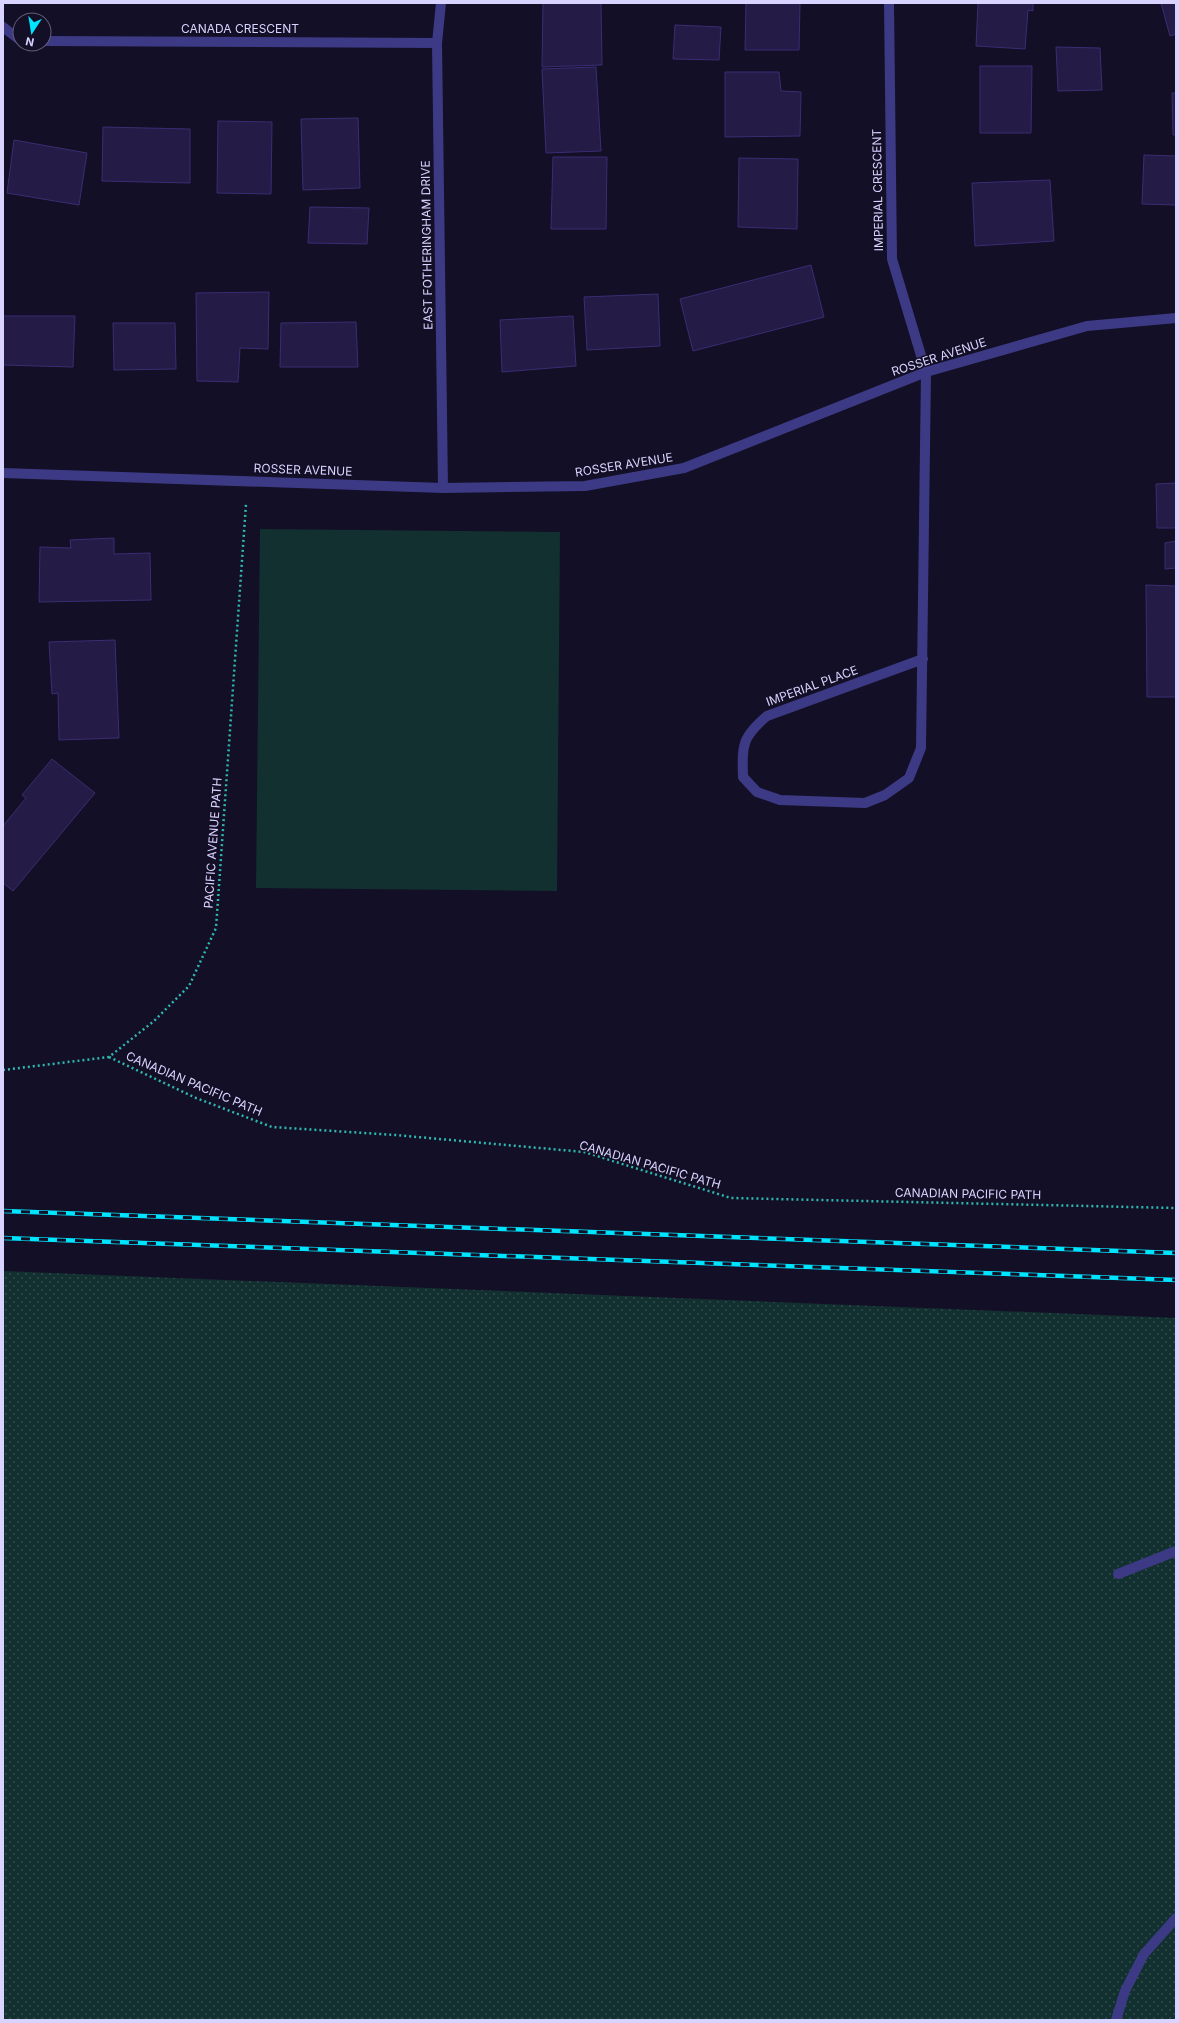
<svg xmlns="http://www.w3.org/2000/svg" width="1179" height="2023" viewBox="0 0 1179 2023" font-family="Inter,sans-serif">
<defs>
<pattern id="grass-dots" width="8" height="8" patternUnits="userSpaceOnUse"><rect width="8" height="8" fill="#12302f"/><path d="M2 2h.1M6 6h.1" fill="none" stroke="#344d4e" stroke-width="1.8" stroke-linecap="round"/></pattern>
</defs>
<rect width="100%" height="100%" fill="#130f26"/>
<path fill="url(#grass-dots)" d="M 3,1271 L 1176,1318 L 1176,2020 L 3,2020 Z"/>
<path fill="#12302f" d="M 260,529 L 560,532 L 557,891 L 256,888 Z"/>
<g fill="#241b47" stroke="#3b2d73">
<path d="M 543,3 L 601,3 L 602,65 L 542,67 Z"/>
<path d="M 746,3 L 800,3 L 799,50 L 745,50 Z"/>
<path d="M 978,3 L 1033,3 L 1033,11 L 1028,10 L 1025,49 L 976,46 Z"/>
<path d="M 1161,3 L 1176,3 L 1176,34 L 1170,36 Z"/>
<path d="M 675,25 L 721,27 L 719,60 L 673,59 Z"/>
<path d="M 1056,47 L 1100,48 L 1102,90 L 1058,91 Z"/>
<path d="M 980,66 L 1032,66 L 1031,133 L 980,133 Z"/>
<path d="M 596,67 L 601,151 L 546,153 L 542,69 Z"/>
<path d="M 725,72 L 779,72 L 781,91 L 801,92 L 800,136 L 725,137 Z"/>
<path d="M 1172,93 L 1176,93 L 1176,135 L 1173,135 Z"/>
<path d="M 358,118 L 360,188 L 303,190 L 301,119 Z"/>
<path d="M 218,121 L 272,122 L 271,194 L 217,193 Z"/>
<path d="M 103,127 L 190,129 L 190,183 L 102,181 Z"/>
<path d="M 14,140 L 87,153 L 79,205 L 7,193 Z"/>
<path d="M 1144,155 L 1176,156 L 1176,205 L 1142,204 Z"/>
<path d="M 553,157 L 607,157 L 606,229 L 551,229 Z"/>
<path d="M 739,158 L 798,159 L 797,229 L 738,227 Z"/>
<path d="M 1050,180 L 1054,241 L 975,246 L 972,183 Z"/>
<path d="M 310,207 L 369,208 L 367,244 L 308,243 Z"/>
<path d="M 811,265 L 824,317 L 693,351 L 680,299 Z"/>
<path d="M 269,292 L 268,349 L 240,348 L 238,382 L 197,381 L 196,293 Z"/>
<path d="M 658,294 L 660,346 L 587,350 L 584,297 Z"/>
<path d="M 3,316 L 75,316 L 73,367 L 3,365 Z"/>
<path d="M 573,316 L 576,366 L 502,372 L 500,320 Z"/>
<path d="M 356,322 L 358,367 L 280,367 L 281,323 Z"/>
<path d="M 113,323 L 175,323 L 176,369 L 114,370 Z"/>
<path d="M 1176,483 L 1176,528 L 1157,528 L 1156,484 Z"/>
<path d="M 114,538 L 114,554 L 150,553 L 151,600 L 39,602 L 40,547 L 71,548 L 70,540 Z"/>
<path d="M 1176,541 L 1176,568 L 1165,569 L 1165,543 Z"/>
<path d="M 1146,585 L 1176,586 L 1176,697 L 1147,697 Z"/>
<path d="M 115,640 L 119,738 L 59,740 L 58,693 L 52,694 L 49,642 Z"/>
<path d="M 52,759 L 95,793 L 13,891 L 3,883 L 3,826 L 26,798 L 22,795 Z"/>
</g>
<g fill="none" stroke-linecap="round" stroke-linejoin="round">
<g stroke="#2fb8b0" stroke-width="2.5" stroke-dasharray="2 3" stroke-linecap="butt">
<path d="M 109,1057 L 196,1098 L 272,1127 L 395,1135 L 584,1152 L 731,1198 L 1176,1208"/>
<path d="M 3,1070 L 109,1057 L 154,1021 L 189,986 L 216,928 L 246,504"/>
</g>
<g stroke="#3d3a85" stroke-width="10">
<path d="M 1118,1574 L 1176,1551"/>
<path d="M 1116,2020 L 1125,1991 L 1144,1954 L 1176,1918"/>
</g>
<g stroke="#3d3a85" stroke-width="10">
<path d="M 441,3 L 437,43 L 443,488"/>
<path d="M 889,3 L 892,259 L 926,372 L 921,748 L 909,778 L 885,795 L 865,803 L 780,800 L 757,792 L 743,777 C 742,745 742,737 767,716 L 923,659"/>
<path d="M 3,27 L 20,40"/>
<path d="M 44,41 L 437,43"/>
<path d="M 3,473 L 443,488 L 585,486 L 684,468 L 926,372 L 1087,326 L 1176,318"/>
</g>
<g stroke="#00e5ff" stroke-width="4.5">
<g id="rail">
<path d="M 3,1211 L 1176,1253"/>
<path d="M 3,1238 L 1176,1280"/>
</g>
</g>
<use href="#rail" stroke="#130f26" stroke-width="3" stroke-dasharray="9" stroke-linecap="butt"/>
</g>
<g text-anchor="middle" stroke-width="3" stroke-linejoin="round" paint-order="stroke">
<g font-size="12" fill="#d9d4ff" stroke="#130f26">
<text x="240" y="33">CANADA CRESCENT</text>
<text transform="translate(878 190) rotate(-91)" y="4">IMPERIAL CRESCENT</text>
<text transform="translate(427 245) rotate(-91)" y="4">EAST FOTHERINGHAM DRIVE</text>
<text transform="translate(939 357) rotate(-18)" y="4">ROSSER AVENUE</text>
<text transform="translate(624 465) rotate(-9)" y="4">ROSSER AVENUE</text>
<text transform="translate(303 470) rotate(2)" y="4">ROSSER AVENUE</text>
<text transform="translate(812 686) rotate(-20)" y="4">IMPERIAL PLACE</text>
<text transform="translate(213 843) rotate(-86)" y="4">PACIFIC AVENUE PATH</text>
<text transform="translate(194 1084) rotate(23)" y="4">CANADIAN PACIFIC PATH</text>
<text transform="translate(650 1165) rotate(16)" y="4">CANADIAN PACIFIC PATH</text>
<text transform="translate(968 1194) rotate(1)" y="4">CANADIAN PACIFIC PATH</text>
</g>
</g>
<rect width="1179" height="2023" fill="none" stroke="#d9d4ff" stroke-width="8"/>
<g transform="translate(32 32) rotate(192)"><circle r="19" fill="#130f26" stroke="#625e7d"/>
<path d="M0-3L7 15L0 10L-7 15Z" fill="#00e5ff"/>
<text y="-6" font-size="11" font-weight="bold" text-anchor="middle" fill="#d9d4ff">N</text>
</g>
</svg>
